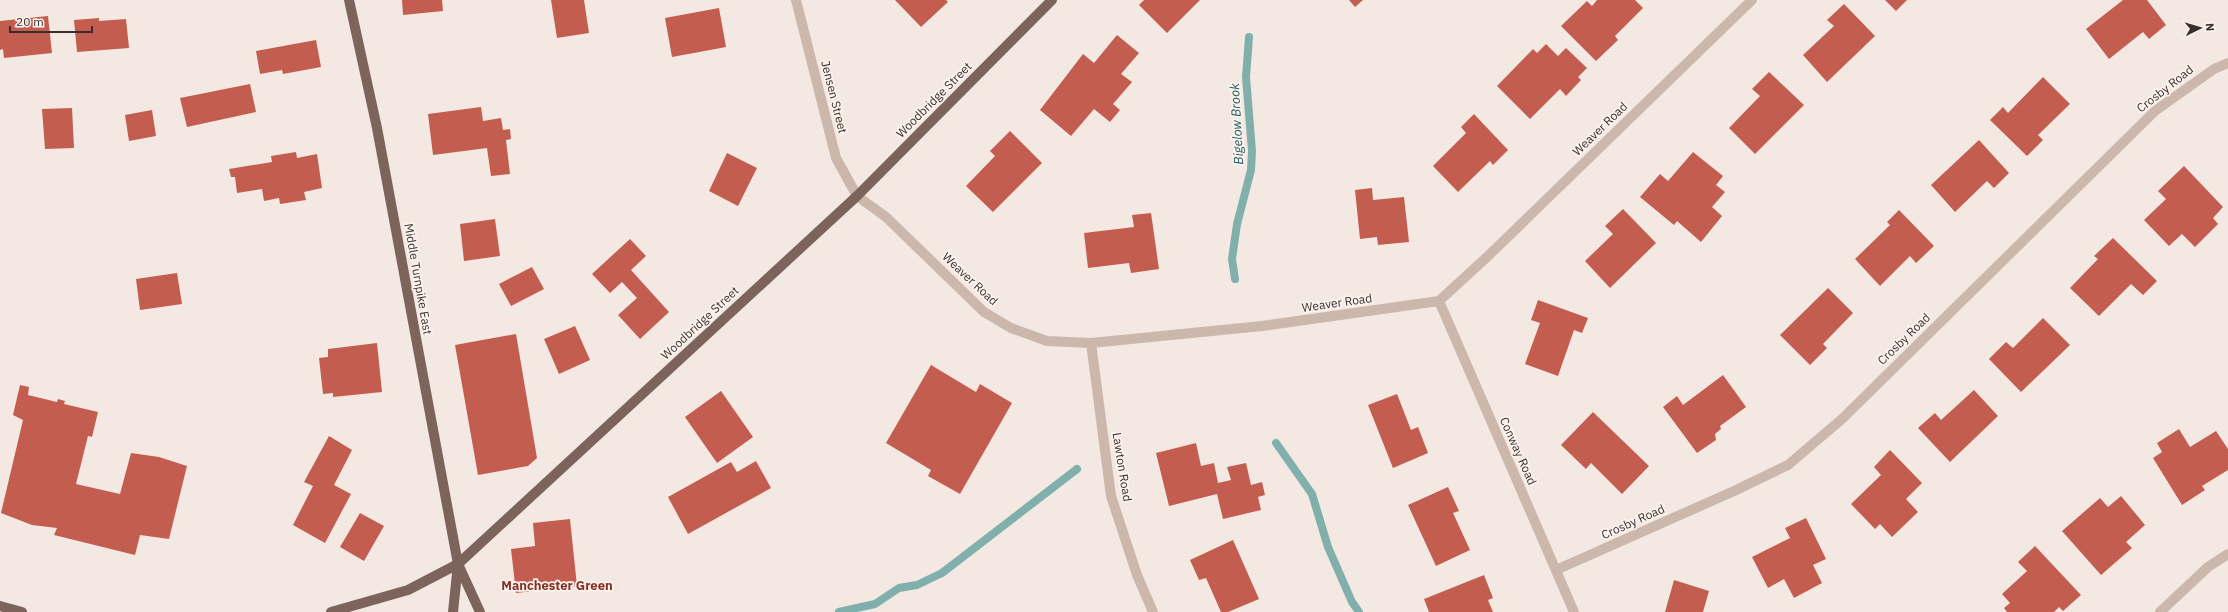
<svg xmlns="http://www.w3.org/2000/svg" width="2228" height="612" viewBox="0 0 2228 612" font-family="'IBM Plex Sans',sans-serif">
<rect width="100%" height="100%" fill="#f3e9e2"/>
<g fill="none" stroke-linecap="round" stroke-linejoin="round">
<g stroke="#81b0ac" stroke-width="8">
<path d="M 1235,279 L 1232,259 L 1237,224 L 1251,170 L 1252,151 L 1246,77 L 1249,37"/>
<path d="M 1276,443 L 1312,494 L 1328,547 L 1352,602 L 1359,612"/>
<path d="M 839,612 L 875,604 L 899,588 L 917,585 L 942,573 L 1077,469"/>
</g>
</g>
<g fill="#c35d50">
<path d="M 402,0 L 442,0 L 443,11 L 403,15 Z"/>
<path d="M 551,0 L 584,0 L 589,33 L 557,38 Z"/>
<path d="M 895,0 L 946,0 L 948,2 L 921,27 Z"/>
<path d="M 1144,0 L 1200,0 L 1167,33 L 1139,5 Z"/>
<path d="M 1349,0 L 1363,0 L 1355,7 Z"/>
<path d="M 1597,0 L 1635,0 L 1643,8 L 1615,36 L 1618,40 L 1596,61 L 1561,26 L 1587,1 L 1592,6 Z"/>
<path d="M 1885,0 L 1907,0 L 1896,11 Z"/>
<path d="M 2123,0 L 2147,0 L 2166,25 L 2149,39 L 2143,32 L 2109,59 L 2086,29 Z"/>
<path d="M 1844,4 L 1875,36 L 1827,82 L 1803,55 L 1834,26 L 1827,20 Z"/>
<path d="M 719,8 L 726,47 L 672,57 L 665,18 Z"/>
<path d="M 48,16 L 52,53 L 4,58 L 3,49 L 0,50 L 0,21 Z"/>
<path d="M 99,18 L 99,21 L 126,19 L 129,48 L 77,52 L 74,20 Z"/>
<path d="M 1117,35 L 1139,53 L 1121,74 L 1132,82 L 1113,104 L 1120,110 L 1110,122 L 1094,109 L 1071,136 L 1040,110 L 1083,54 L 1094,63 Z"/>
<path d="M 316,40 L 321,67 L 283,74 L 282,70 L 260,74 L 256,51 Z"/>
<path d="M 1546,44 L 1558,56 L 1566,48 L 1587,68 L 1578,77 L 1581,80 L 1566,96 L 1560,89 L 1530,119 L 1497,86 L 1533,49 L 1537,53 Z"/>
<path d="M 1769,72 L 1804,105 L 1755,154 L 1729,128 L 1760,96 L 1752,89 Z"/>
<path d="M 2043,77 L 2070,104 L 2038,135 L 2043,140 L 2027,156 L 1990,120 L 2003,107 L 2008,113 Z"/>
<path d="M 250,84 L 256,112 L 187,127 L 180,98 Z"/>
<path d="M 481,107 L 483,121 L 501,118 L 503,130 L 510,129 L 511,139 L 506,140 L 510,174 L 491,176 L 487,148 L 433,155 L 428,114 Z"/>
<path d="M 72,108 L 74,148 L 45,149 L 42,109 Z"/>
<path d="M 152,110 L 156,136 L 129,141 L 125,115 Z"/>
<path d="M 1474,114 L 1508,150 L 1493,165 L 1490,161 L 1458,192 L 1433,166 L 1466,133 L 1461,127 Z"/>
<path d="M 1010,131 L 1042,163 L 993,212 L 966,186 L 995,156 L 990,151 Z"/>
<path d="M 1979,140 L 2009,173 L 1994,188 L 1987,181 L 1955,212 L 1931,185 Z"/>
<path d="M 296,152 L 297,158 L 317,154 L 322,188 L 304,192 L 306,200 L 280,204 L 279,198 L 264,201 L 262,189 L 237,193 L 235,177 L 231,177 L 229,169 L 272,162 L 271,156 Z"/>
<path d="M 1693,152 L 1723,176 L 1716,185 L 1725,192 L 1712,207 L 1722,216 L 1701,242 L 1677,221 L 1674,225 L 1640,197 L 1660,174 L 1668,181 Z"/>
<path d="M 727,153 L 757,168 L 738,206 L 709,191 Z"/>
<path d="M 2184,166 L 2223,207 L 2213,218 L 2218,224 L 2195,247 L 2182,234 L 2169,246 L 2144,220 L 2166,199 L 2158,191 Z"/>
<path d="M 1372,188 L 1373,200 L 1404,197 L 1409,242 L 1378,245 L 1377,237 L 1360,239 L 1355,190 Z"/>
<path d="M 1623,209 L 1656,243 L 1610,288 L 1585,261 L 1613,234 L 1605,226 Z"/>
<path d="M 1899,210 L 1934,246 L 1916,263 L 1910,256 L 1880,286 L 1855,259 L 1890,225 L 1887,222 Z"/>
<path d="M 1151,213 L 1159,269 L 1131,273 L 1129,263 L 1088,268 L 1084,233 L 1134,227 L 1132,215 Z"/>
<path d="M 495,219 L 500,256 L 464,261 L 460,224 Z"/>
<path d="M 2113,238 L 2157,281 L 2143,295 L 2131,284 L 2099,316 L 2070,288 L 2098,259 L 2094,256 Z"/>
<path d="M 630,239 L 646,256 L 631,270 L 669,312 L 640,339 L 618,315 L 637,298 L 622,282 L 610,293 L 592,274 Z"/>
<path d="M 532,267 L 544,289 L 511,306 L 499,284 Z"/>
<path d="M 177,273 L 182,304 L 140,310 L 136,279 Z"/>
<path d="M 1828,288 L 1853,313 L 1823,344 L 1827,348 L 1810,365 L 1780,335 Z"/>
<path d="M 1538,300 L 1588,318 L 1582,333 L 1574,330 L 1558,376 L 1525,364 L 1540,323 L 1531,320 Z"/>
<path d="M 2043,318 L 2070,345 L 2021,392 L 1989,359 L 2006,342 L 2013,348 Z"/>
<path d="M 575,326 L 590,360 L 559,374 L 544,339 Z"/>
<path d="M 516,334 L 537,458 L 528,466 L 478,475 L 455,345 Z"/>
<path d="M 377,343 L 382,392 L 333,397 L 333,393 L 323,394 L 319,358 L 328,357 L 328,349 Z"/>
<path d="M 931,365 L 976,392 L 980,384 L 1012,403 L 960,494 L 928,476 L 931,470 L 886,443 Z"/>
<path d="M 1723,375 L 1746,407 L 1720,426 L 1721,429 L 1715,434 L 1716,440 L 1697,453 L 1663,407 L 1677,396 L 1683,405 Z"/>
<path d="M 20,385 L 29,387 L 28,395 L 57,402 L 58,399 L 65,401 L 64,404 L 98,412 L 92,437 L 88,436 L 76,484 L 120,494 L 131,453 L 159,457 L 187,466 L 169,539 L 140,535 L 135,555 L 54,535 L 57,528 L 32,525 L 1,513 L 23,420 L 13,415 Z"/>
<path d="M 1974,390 L 1998,416 L 1950,462 L 1918,428 L 1935,413 L 1941,420 Z"/>
<path d="M 721,391 L 753,437 L 717,463 L 685,417 Z"/>
<path d="M 1397,394 L 1411,430 L 1418,427 L 1428,453 L 1393,468 L 1368,405 Z"/>
<path d="M 1593,412 L 1649,466 L 1622,494 L 1591,463 L 1586,469 L 1561,445 Z"/>
<path d="M 2179,429 L 2190,447 L 2216,431 L 2228,449 L 2228,470 L 2202,486 L 2205,490 L 2182,505 L 2153,458 L 2162,452 L 2157,443 Z"/>
<path d="M 329,436 L 352,450 L 334,485 L 351,494 L 325,543 L 293,525 L 313,486 L 304,482 Z"/>
<path d="M 1196,443 L 1201,466 L 1214,463 L 1218,483 L 1231,480 L 1227,467 L 1246,463 L 1251,485 L 1262,482 L 1265,495 L 1258,497 L 1261,510 L 1223,519 L 1217,494 L 1169,506 L 1156,453 Z"/>
<path d="M 1890,450 L 1922,483 L 1906,499 L 1918,512 L 1892,537 L 1880,524 L 1875,529 L 1851,504 L 1881,475 L 1874,467 Z"/>
<path d="M 756,461 L 771,488 L 688,534 L 668,497 L 731,462 L 737,472 Z"/>
<path d="M 1448,487 L 1459,511 L 1453,513 L 1470,550 L 1436,566 L 1408,505 Z"/>
<path d="M 2121,496 L 2145,525 L 2126,542 L 2132,548 L 2101,575 L 2062,531 L 2100,498 L 2108,507 Z"/>
<path d="M 360,513 L 384,526 L 364,561 L 340,547 Z"/>
<path d="M 1806,518 L 1826,559 L 1813,565 L 1822,583 L 1794,598 L 1784,579 L 1768,588 L 1752,557 L 1790,538 L 1785,528 Z"/>
<path d="M 570,519 L 577,586 L 516,593 L 511,549 L 535,546 L 533,523 Z"/>
<path d="M 1233,540 L 1259,599 L 1228,612 L 1221,612 L 1206,578 L 1199,580 L 1190,560 Z"/>
<path d="M 2035,546 L 2081,595 L 2063,611 L 2059,607 L 2054,612 L 2007,612 L 2004,608 L 2010,603 L 2002,594 L 2027,571 L 2018,562 Z"/>
<path d="M 1484,575 L 1493,598 L 1488,600 L 1493,612 L 1429,612 L 1424,599 Z"/>
<path d="M 1674,580 L 1709,591 L 1703,612 L 1665,612 Z"/>
</g>
<g fill="none" stroke-linecap="round" stroke-linejoin="round">
<g stroke="#ccb7ad" stroke-width="10">
<path d="M 796,0 L 836,158 L 857,196 L 886,217 L 984,312 L 1011,328 L 1047,341 L 1091,343 L 1262,326 L 1439,301 L 1487,257 L 1752,0"/>
<path d="M 1439,301 L 1574,612"/>
<path d="M 1091,343 L 1111,496 L 1137,575 L 1153,612"/>
<path d="M 1556,570 L 1734,491 L 1788,465 L 1842,419 L 2155,111 L 2214,69 L 2228,63"/>
<path d="M 2160,612 L 2208,567 L 2228,554"/>
</g>
<g stroke="#7c645d" stroke-width="10">
<path d="M 349,0 L 377,128 L 458,564 L 480,612"/>
<path d="M 0,606 L 22,612"/>
<path d="M 331,612 L 408,590 L 458,564 L 857,196 L 1052,0"/>
<path d="M 453,612 L 458,564"/>
</g>
</g>
<g text-anchor="middle" stroke-width="3.5" stroke-linejoin="round" paint-order="stroke">
<g font-size="12" fill="#3a2e2c" stroke="#fbf3ee">
<text transform="translate(2165 89) rotate(-38)" y="4">Crosby Road</text>
<text transform="translate(834 97) rotate(76)" y="4">Jensen Street</text>
<text transform="translate(934 100) rotate(-45)" y="4">Woodbridge Street</text>
<text transform="translate(1600 129) rotate(-44)" y="4">Weaver Road</text>
<text transform="translate(418 279) rotate(80)" y="4">Middle Turnpike East</text>
<text transform="translate(970 279) rotate(43)" y="4">Weaver Road</text>
<text transform="translate(1337 303) rotate(-8)" y="4">Weaver Road</text>
<text transform="translate(700 323) rotate(-43)" y="4">Woodbridge Street</text>
<text transform="translate(1904 339) rotate(-44)" y="4">Crosby Road</text>
<text transform="translate(1518 451) rotate(66)" y="4">Conway Road</text>
<text transform="translate(1122 467) rotate(81)" y="4">Lawton Road</text>
<text transform="translate(1633 522) rotate(-24)" y="4">Crosby Road</text>
</g>
<g font-size="13" font-style="italic" fill="#215c58" stroke="#fbf3ee">
<text transform="translate(1236 124) rotate(-93)" y="5">Bigelow Brook</text>
</g>
<g font-size="13" font-weight="bold" fill="#883126" stroke="#fbf3ee">
<text x="557" y="590">Manchester Green</text>
</g>
</g>
<g transform="translate(2200 28) rotate(85)" stroke="#fbf3ee" stroke-width="3" paint-order="stroke">
<path d="M0-3L7 15L0 10L-7 15Z" fill="#3a2e2c"/>
<text y="-6" font-size="11" font-weight="bold" text-anchor="middle" fill="#3a2e2c">N</text>
</g>
<path d="M10 26v6h82v-6" fill="none" stroke="#3a2e2c" stroke-width="2"/>
<text x="16" y="26" font-size="12" fill="#3a2e2c" stroke="#fbf3ee" stroke-width="3" paint-order="stroke">20 m</text>
</svg>
